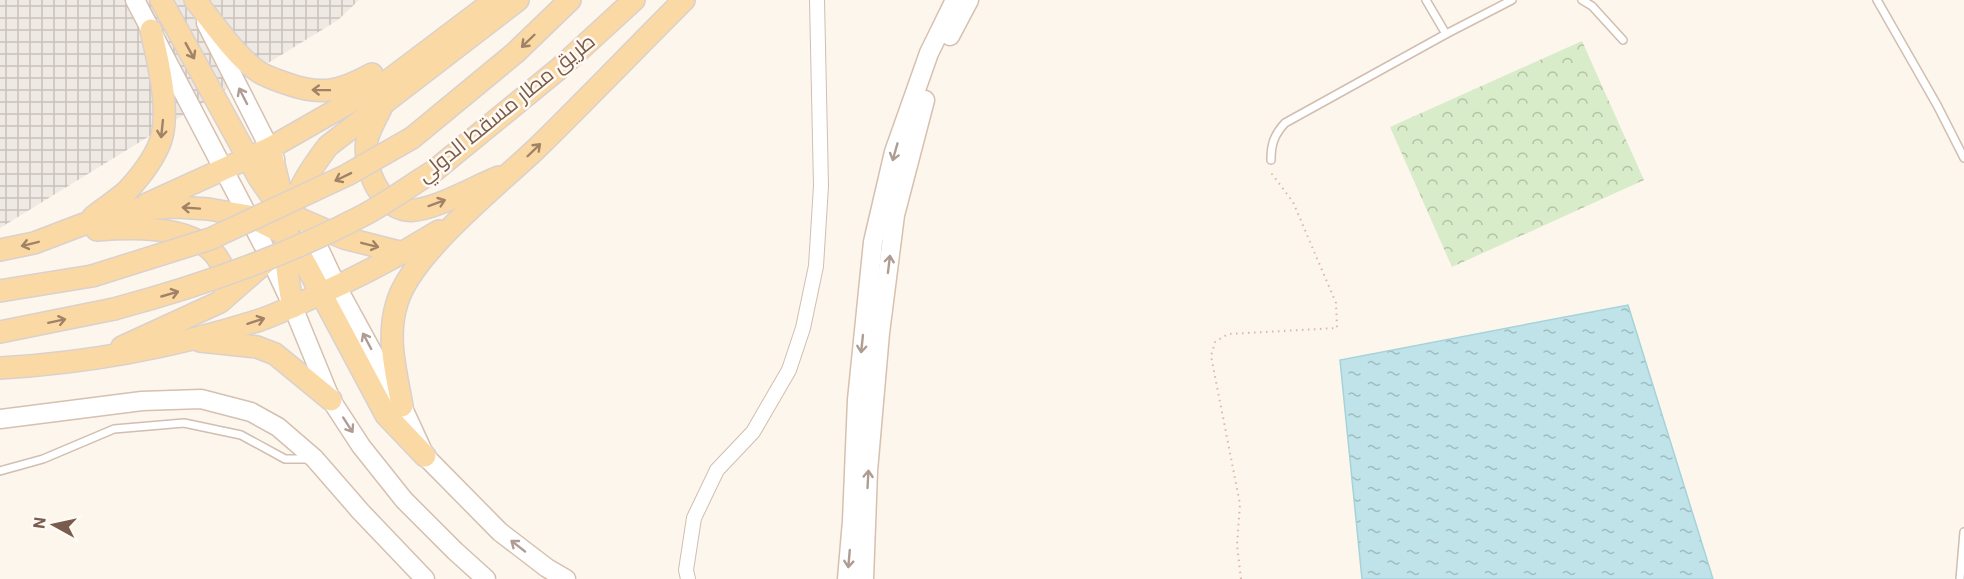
<svg xmlns="http://www.w3.org/2000/svg" width="1964" height="579" viewBox="0 0 1964 579" font-family="Roboto,Cairo,sans-serif">
<defs>
<pattern id="industrial-grid" width="8" height="8" patternUnits="userSpaceOnUse" patternTransform="scale(1.5)"><rect width="8" height="8" fill="#efe9e4"/><path d="M0 4h8M4 0v8" fill="none" stroke="#c7c0bb"/></pattern>
<pattern id="forest-crowns" width="20" height="18" patternUnits="userSpaceOnUse" patternTransform="scale(1.5)"><rect width="20" height="18" fill="#d8ecc9"/><path d="M2 6a3 3 0 1 1 6 0M12 15a3 3 0 1 1 6 0" fill="none" stroke="#b4c2a5"/></pattern>
<pattern id="water-ripples" width="26" height="14" patternUnits="userSpaceOnUse" patternTransform="scale(1.5)"><rect width="26" height="14" fill="#bfe3e8"/><path d="M2 4q2-2 4 0t4 0M15 11q2-2 4 0t4 0" fill="none" stroke="#a0bbbe"/></pattern>
</defs>
<rect width="100%" height="100%" fill="#fdf6ec"/>
<path fill="url(#industrial-grid)" d="M 0,0 L 359,0 L 338,20 L 0,228 Z"/>
<path fill="url(#forest-crowns)" d="M 1582,41 L 1644,180 L 1452,267 L 1390,127 Z"/>
<path fill="url(#water-ripples)" stroke="#a5d3da" stroke-width="1.5" d="M 1628,305 L 1713,579 L 1362,579 L 1340,360 Z"/>
<g fill="none" stroke-linecap="round" stroke-linejoin="round">
<g stroke="#d1beb0" stroke-width="10">
<g id="lane">
<path d="M 1426,0 L 1446,34 L 1512,0"/>
<path d="M 1582,0 L 1592,6 L 1623,40"/>
<path d="M 1877,0 L 1937,105 L 1964,158"/>
<path d="M 1271,160 C 1271,144 1274,135 1285,123 L 1446,34"/>
<path d="M 0,471 L 43,459 L 114,429 L 184,423 L 241,435 L 285,459 L 311,459"/>
<path d="M 1960,579 L 1964,532"/>
</g>
</g>
<g stroke="#d1beb0" stroke-width="16">
<path id="street" d="M 688,579 L 686,570 L 694,518 L 717,470 L 753,432 L 789,370 L 803,328 L 816,266 L 821,186 L 817,0"/>
</g>
<g stroke="#d6c0b0" stroke-width="21">
<g id="secondary">
<path d="M 135,0 L 270,258 L 293,307 L 331,400 L 361,446 L 404,500 L 455,551 L 486,579"/>
<path d="M 206,23 L 275,159"/>
<path d="M 950,36 L 969,0"/>
<path d="M 309,227 L 337,287 L 402,406 L 425,456 L 500,532 L 547,568 L 566,579"/>
<path d="M 0,419 L 142,401 L 201,399 L 251,412 L 278,427 L 314,458 L 361,512 L 425,579"/>
<path d="M 847,579 L 852,521 L 857,400 L 873,242 L 894,152 L 929,53 L 955,0"/>
<path d="M 864,579 L 868,471 L 880,333 L 895,215 L 925,100"/>
</g>
</g>
<g stroke="#dad1cd" stroke-width="24">
<g id="primary">
<path d="M 161,0 L 259,178 L 275,201 L 293,216 L 344,238 L 403,253"/>
<path d="M 195,0 C 212,21 237,58 259,72 C 267,77 277,80 285,83 C 320,96 340,92 372,74"/>
<path d="M 382,106 C 377,117 370,128 367,140 C 362,168 382,215 416,210 C 442,206 474,187 499,177"/>
<path d="M 412,138 L 515,53 L 570,0"/>
<path d="M 270,148 L 280,189 L 279,208"/>
<path d="M 434,171 L 561,67 L 634,0"/>
<path d="M 147,204 L 270,148 L 389,80 L 495,0"/>
<path d="M 93,217 C 104,208 117,200 127,191 C 139,178 152,162 159,145 C 172,116 158,61 151,30"/>
<path d="M 97,230 C 133,227 202,224 221,264 C 225,272 228,281 225,290"/>
<path d="M 0,250 L 34,243 L 84,224 L 137,209 L 177,207 L 208,209 L 249,216 L 287,235 L 306,265 L 386,415 L 425,456"/>
<path d="M 0,291 L 92,276"/>
<path d="M 293,307 C 279,236 284,203 328,146 L 518,0"/>
<path d="M 0,332 L 114,309"/>
<path d="M 200,341 L 257,347 L 275,354 L 331,400"/>
<path d="M 122,347 L 220,302 L 269,259"/>
<path d="M 0,368 C 88,363 175,347 260,320 C 280,313 299,304 318,295 C 360,276 400,255 439,231"/>
<path d="M 402,406 C 396,371 386,338 397,303 C 411,254 498,185 536,149 C 586,100 635,49 684,0"/>
</g>
</g>
<path stroke="#d9b8a5" stroke-width="2" stroke-dasharray="1.5 4.5" stroke-linecap="butt" d="M 1241,579 L 1237,545 L 1240,504 L 1211,356 L 1215,342 L 1228,334 L 1337,328 L 1336,303 L 1293,202 L 1272,174 L 1272,169"/>
<use href="#lane" stroke="#fff" stroke-width="7"/>
<use href="#street" stroke="#fff" stroke-width="14"/>
<use href="#secondary" stroke="#fff" stroke-width="18"/>
<use href="#primary" stroke="#fbd9a5" stroke-width="21"/>
<g stroke="#dad1cd" stroke-width="24" stroke-linecap="butt">
<g id="primary-bridge">
<path d="M 92,276 L 210,239 L 347,175 L 412,138"/>
<path d="M 114,309 C 200,286 284,257 364,215 C 388,202 411,185 434,171"/>
</g>
</g>
<use href="#primary-bridge" stroke="#fbd9a5" stroke-width="21"/>
</g>
<defs><path id="oneway-shaft" d="M-6 0H5M1.5-3L5.5 0L1.5 3" fill="none" stroke-width="1.6" stroke-linecap="round" stroke-linejoin="round" transform="scale(1.5)"/></defs>
<g stroke="#a18267">
<use href="#oneway-shaft" transform="translate(528 41) rotate(136)"/>
<use href="#oneway-shaft" transform="translate(190 51) rotate(61)"/>
<use href="#oneway-shaft" transform="translate(321 90) rotate(-179)"/>
<use href="#oneway-shaft" transform="translate(162 129) rotate(96)"/>
<use href="#oneway-shaft" transform="translate(534 150) rotate(-44)"/>
<use href="#oneway-shaft" transform="translate(343 177) rotate(154)"/>
<use href="#oneway-shaft" transform="translate(437 203) rotate(-20)"/>
<use href="#oneway-shaft" transform="translate(191 208) rotate(-176)"/>
<use href="#oneway-shaft" transform="translate(30 244) rotate(166)"/>
<use href="#oneway-shaft" transform="translate(370 245) rotate(14)"/>
<use href="#oneway-shaft" transform="translate(170 294) rotate(-16)"/>
<use href="#oneway-shaft" transform="translate(57 321) rotate(-12)"/>
<use href="#oneway-shaft" transform="translate(256 321) rotate(-18)"/>
</g>
<g stroke="#af9d94">
<use href="#oneway-shaft" transform="translate(243 96) rotate(-117)"/>
<use href="#oneway-shaft" transform="translate(895 152) rotate(106)"/>
<use href="#oneway-shaft" transform="translate(889 264) rotate(-83)"/>
<use href="#oneway-shaft" transform="translate(367 341) rotate(-118)"/>
<use href="#oneway-shaft" transform="translate(862 344) rotate(96)"/>
<use href="#oneway-shaft" transform="translate(348 425) rotate(57)"/>
<use href="#oneway-shaft" transform="translate(868 479) rotate(-87)"/>
<use href="#oneway-shaft" transform="translate(518 546) rotate(-142)"/>
<use href="#oneway-shaft" transform="translate(849 559) rotate(95)"/>
</g>
<g text-anchor="middle" stroke-width="5" stroke-linejoin="round" paint-order="stroke">
<g font-size="21" fill="#7a5c4d" stroke="#fffaf3">
<text transform="translate(506 108) rotate(-39)" y="7">طريق مطار مسقط الدولي</text>
</g>
</g>
<g transform="translate(54 525) rotate(278)" stroke="#fffaf3" stroke-width="4.5" paint-order="stroke">
<path d="M0-4.5L10 22L0 15L-10 22Z" fill="#7a5c4d"/>
<text y="-9" font-size="16" font-weight="bold" text-anchor="middle" fill="#7a5c4d">N</text>
</g>
</svg>
